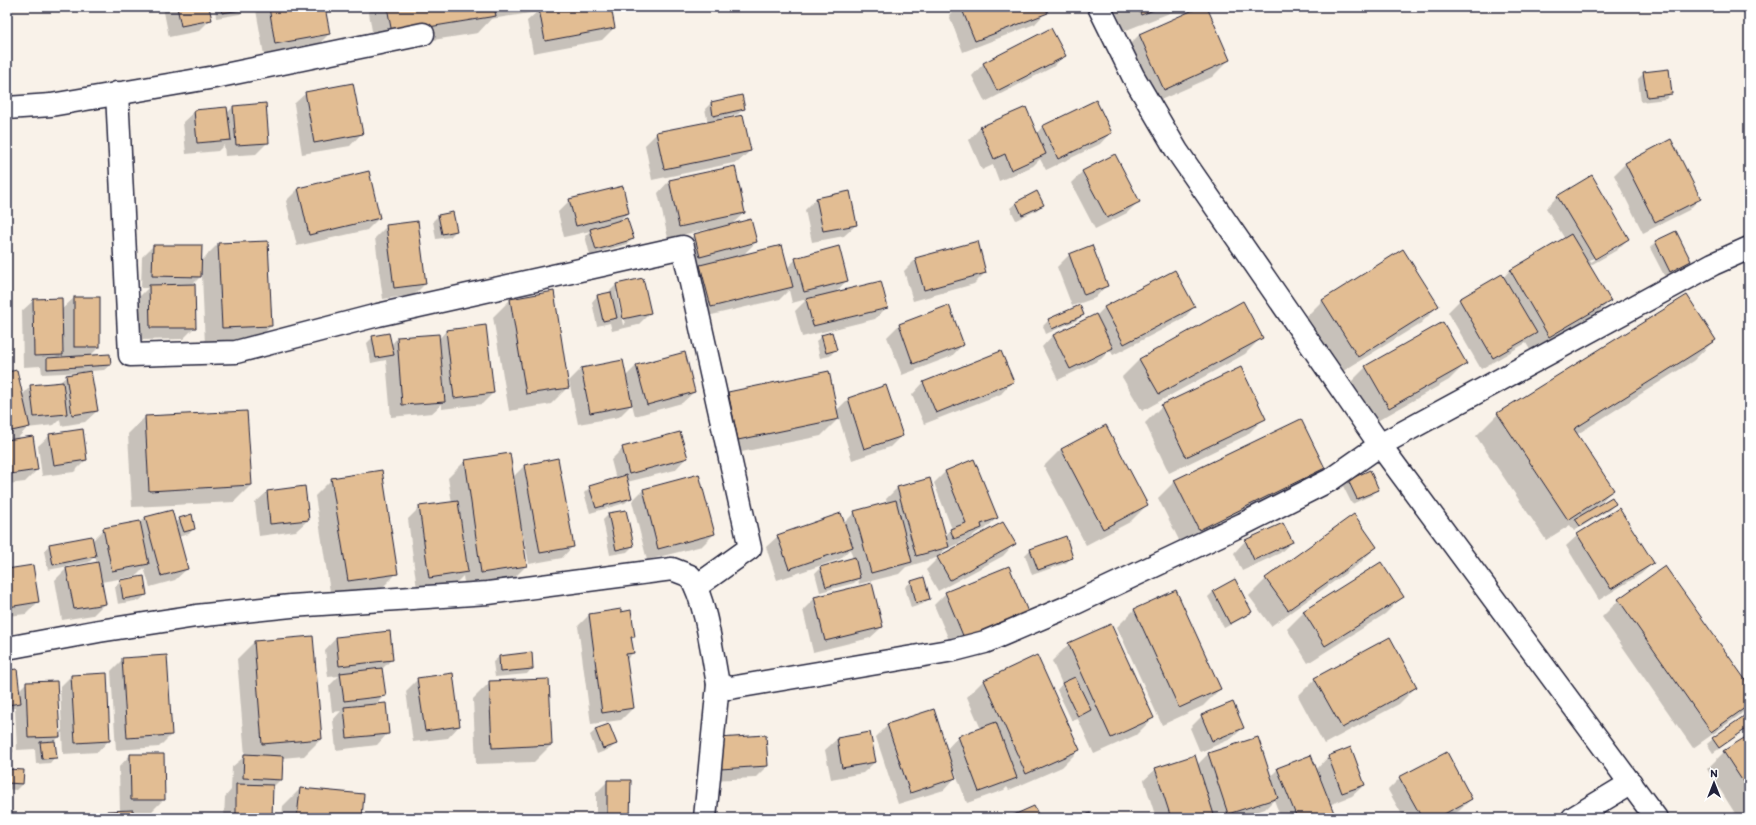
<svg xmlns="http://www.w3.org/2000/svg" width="1756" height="825" viewBox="0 0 1756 825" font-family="Itim,sans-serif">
<rect width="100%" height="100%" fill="#f9f2e9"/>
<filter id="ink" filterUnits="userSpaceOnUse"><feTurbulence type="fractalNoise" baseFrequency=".025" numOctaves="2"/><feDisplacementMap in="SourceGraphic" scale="8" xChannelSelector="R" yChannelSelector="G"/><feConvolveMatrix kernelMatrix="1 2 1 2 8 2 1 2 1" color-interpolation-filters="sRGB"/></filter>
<g filter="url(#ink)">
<g fill="#0003" fill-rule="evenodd">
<path d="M 163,7 L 208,7 L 211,19 L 199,31 L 169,37 Z"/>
<path d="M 215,7 L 246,7 L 246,8 L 240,14 L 216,18 Z"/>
<path d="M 258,7 L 324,7 L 329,34 L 317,46 L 264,55 L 256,10 Z"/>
<path d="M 368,7 L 610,7 L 614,28 L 602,40 L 533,53 L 527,21 L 537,12 L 491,19 L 478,33 L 375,49 Z"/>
<path d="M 957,7 L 1044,7 L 1046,12 L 1035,24 L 963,52 L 949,15 Z"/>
<path d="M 1114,7 L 1185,7 L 1124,31 Z"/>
<path d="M 1202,7 L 1206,7 L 1229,60 L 1212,77 L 1147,106 L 1122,52 L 1139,35 Z"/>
<path d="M 1051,30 L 1064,56 L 1053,67 L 985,102 L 972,76 L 983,64 Z"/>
<path d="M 1644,73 L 1671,93 L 1666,99 L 1641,102 L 1638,79 Z"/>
<path d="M 306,93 L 361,134 L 350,146 L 302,154 L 294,104 Z"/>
<path d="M 741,96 L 744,109 L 738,114 L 719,119 L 750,151 L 738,162 L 652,180 L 645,145 L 657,133 L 708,123 L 705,109 L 711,103 Z"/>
<path d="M 1096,102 L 1111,132 L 1100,144 L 1046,170 L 1040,159 L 1033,166 L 999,181 L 993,165 L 982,170 L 969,140 L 980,128 L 1025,109 L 1036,134 L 1042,127 Z"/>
<path d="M 234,106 L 268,142 L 256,154 L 225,156 L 224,145 L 218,151 L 186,154 L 183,122 L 195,111 L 227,113 Z"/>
<path d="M 1671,141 L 1700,198 L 1689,210 L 1643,233 L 1614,175 L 1625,164 Z"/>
<path d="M 1083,171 L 1138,202 L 1127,213 L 1095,229 L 1071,183 Z"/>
<path d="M 368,173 L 379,218 L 367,230 L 297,246 L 286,201 L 298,189 Z"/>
<path d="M 669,181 L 744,213 L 731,225 L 756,242 L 744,254 L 739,255 L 740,257 L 787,268 L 796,259 L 847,280 L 835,293 L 886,308 L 875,319 L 802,337 L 795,311 L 807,299 L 792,303 L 789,290 L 780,299 L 699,318 L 689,278 L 702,265 L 688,268 L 683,247 L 694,235 L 709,231 L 708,229 L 668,238 L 658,193 Z"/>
<path d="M 1037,193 L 1042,204 L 1037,210 L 1016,220 L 1010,208 L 1016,203 Z"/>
<path d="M 1558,196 L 1628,239 L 1617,250 L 1589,266 L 1610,301 L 1593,318 L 1532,353 L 1526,343 L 1481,369 L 1448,312 L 1460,300 L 1503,278 L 1510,270 L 1565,239 L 1546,208 ZM 1616,246 L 1616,248 L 1591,262 L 1590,260 Z"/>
<path d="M 817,198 L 856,225 L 844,236 L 812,242 L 805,210 Z"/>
<path d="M 570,200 L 628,212 L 619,221 L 633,239 L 627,244 L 590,255 L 585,236 L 590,231 L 564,237 L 558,212 Z"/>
<path d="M 438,216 L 456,231 L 450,237 L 436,239 L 433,221 Z"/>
<path d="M 387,226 L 425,284 L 414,295 L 383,299 L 375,238 Z"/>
<path d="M 1675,232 L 1690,261 L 1684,267 L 1665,277 L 1650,248 L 1655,242 Z"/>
<path d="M 218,244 L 271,326 L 254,343 L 205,345 L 202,275 L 192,285 L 195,327 L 183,339 L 139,340 L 138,298 L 148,288 L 141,288 L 142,257 L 153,246 L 200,262 Z"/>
<path d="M 1092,247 L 1106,286 L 1095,298 L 1072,306 L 1057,267 L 1069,255 Z"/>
<path d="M 1403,250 L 1438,306 L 1421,323 L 1340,373 L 1305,318 L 1322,301 Z"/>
<path d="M 916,259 L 985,273 L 974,284 L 913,301 L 904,271 Z"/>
<path d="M 642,279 L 650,313 L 638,325 L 612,331 L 610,323 L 597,326 L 592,302 L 597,296 L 607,294 L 616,285 ZM 616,292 L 618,292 L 625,324 L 623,325 Z"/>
<path d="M 74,298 L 99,298 L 99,347 L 90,356 L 110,365 L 104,370 L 90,371 L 97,411 L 85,422 L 61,426 L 60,419 L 54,425 L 27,428 L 16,440 L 37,470 L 25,482 L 7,484 L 7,373 L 22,395 L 31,386 L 59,383 L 67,376 L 86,373 L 86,372 L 42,374 L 41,366 L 23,367 L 22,311 L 34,300 L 61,310 ZM 62,354 L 62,358 L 58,359 Z"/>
<path d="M 510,300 L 568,387 L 551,404 L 509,411 L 493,317 Z"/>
<path d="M 1242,303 L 1262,337 L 1245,354 L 1142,411 L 1122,377 L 1139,360 Z"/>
<path d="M 949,307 L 963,344 L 952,356 L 902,375 L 887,337 L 899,325 Z"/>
<path d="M 1105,307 L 1194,307 L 1183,319 L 1113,355 L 1110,350 L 1101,359 L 1058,380 L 1042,347 L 1053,335 L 1096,316 Z"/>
<path d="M 1083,315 L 1077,320 L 1046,334 L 1043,326 L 1049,320 Z"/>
<path d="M 485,326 L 493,393 L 482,404 L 442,409 L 442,404 L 432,413 L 391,417 L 386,360 L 371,363 L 367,343 L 373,337 L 391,345 L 397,338 L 439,339 L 446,331 Z"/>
<path d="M 822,336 L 835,350 L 830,356 L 820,358 L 816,341 Z"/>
<path d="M 1715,340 L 1693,361 L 1576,435 L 1613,490 L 1596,507 L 1615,504 L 1609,510 L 1574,531 L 1570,525 L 1546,540 L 1476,436 L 1498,414 Z"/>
<path d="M 622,361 L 625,377 L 637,365 L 694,392 L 682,403 L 635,416 L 632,404 L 619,417 L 578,424 L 569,381 L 581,369 Z"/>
<path d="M 1466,363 L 1449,380 L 1372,424 L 1349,384 L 1366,367 Z"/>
<path d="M 1012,382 L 1001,394 L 924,424 L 912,395 L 923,383 Z"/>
<path d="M 886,387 L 902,435 L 890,447 L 852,460 L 839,418 L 821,436 L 721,456 L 712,410 L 729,393 L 836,411 L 848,399 Z"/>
<path d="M 1162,406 L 1264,418 L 1247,435 L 1169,473 L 1145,423 Z"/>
<path d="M 145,417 L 251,485 L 234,502 L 132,507 L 128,434 Z"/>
<path d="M 50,435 L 86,460 L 74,472 L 42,476 L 38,446 Z"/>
<path d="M 623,448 L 686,458 L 675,470 L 627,482 L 631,498 L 625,503 L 590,513 L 584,493 L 590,487 L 616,479 L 611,460 Z"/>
<path d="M 1061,449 L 1147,505 L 1130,522 L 1086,545 L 1044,466 Z"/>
<path d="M 465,461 L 513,477 L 524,466 L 573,546 L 562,558 L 529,564 L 522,529 L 520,529 L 526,566 L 509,583 L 465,589 L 463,576 L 455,584 L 417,589 L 408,519 L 420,507 L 452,503 L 448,478 Z"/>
<path d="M 1324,468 L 1307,485 L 1182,546 L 1158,498 L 1175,481 Z"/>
<path d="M 945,472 L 997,518 L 985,529 L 976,533 L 969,539 L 946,549 L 936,558 L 906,567 L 899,574 L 859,584 L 858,579 L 854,583 L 820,592 L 815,573 L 820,568 L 853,559 L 850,549 L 840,559 L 777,580 L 766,547 L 778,536 L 844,523 L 855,512 L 887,504 L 886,499 L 897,488 L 929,479 L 945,536 L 952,529 L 934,483 Z"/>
<path d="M 332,479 L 397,573 L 380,590 L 331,598 L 315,496 Z"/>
<path d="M 1349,481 L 1378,490 L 1372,495 L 1352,504 L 1343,486 Z"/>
<path d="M 304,487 L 308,520 L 296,531 L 259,536 L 255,503 L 267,492 Z"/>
<path d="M 643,490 L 714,534 L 702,546 L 647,560 L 632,501 Z"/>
<path d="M 609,514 L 633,546 L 627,552 L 610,555 L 603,520 Z"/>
<path d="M 1354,516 L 1376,547 L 1359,564 L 1271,626 L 1249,596 L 1266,579 Z"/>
<path d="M 145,518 L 175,524 L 180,519 L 194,528 L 189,534 L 178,537 L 187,569 L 175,580 L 150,587 L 144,568 L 136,576 L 101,582 L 105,603 L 93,615 L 62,620 L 55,580 L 67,568 L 97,563 L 95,556 L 89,562 L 48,570 L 44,551 L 49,545 L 92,541 L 104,529 L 140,523 Z"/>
<path d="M 1283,524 L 1292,542 L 1280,553 L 1242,571 L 1234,553 L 1245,541 Z"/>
<path d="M 1578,535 L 1653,563 L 1641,574 L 1599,600 L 1566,546 Z"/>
<path d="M 1014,544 L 1003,556 L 938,591 L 926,570 L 938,558 Z"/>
<path d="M 1031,549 L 1072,557 L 1066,563 L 1032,575 L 1025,555 Z"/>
<path d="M 1380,563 L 1402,597 L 1385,614 L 1308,663 L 1287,629 L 1304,612 Z"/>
<path d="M 32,566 L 38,602 L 26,614 L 7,616 L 7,570 Z"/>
<path d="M 923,578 L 928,599 L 923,604 L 911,608 L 905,587 L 911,582 Z"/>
<path d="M 121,581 L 146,595 L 140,600 L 118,604 L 115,587 Z"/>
<path d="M 1234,581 L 1251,612 L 1245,617 L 1224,628 L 1208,597 L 1213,592 Z"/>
<path d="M 1175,592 L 1220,689 L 1203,706 L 1162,725 L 1117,627 L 1134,610 Z"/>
<path d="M 946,593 L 1027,611 L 953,649 L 934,605 Z"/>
<path d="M 815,598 L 882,627 L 870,638 L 813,652 L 803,610 Z"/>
<path d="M 1619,600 L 1749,687 L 1749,706 L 1740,715 L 1693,748 L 1602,617 Z"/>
<path d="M 589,615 L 634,636 L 631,640 L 633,653 L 626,660 L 633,708 L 621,720 L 591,724 L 578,626 Z"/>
<path d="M 336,638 L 392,659 L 381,670 L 385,695 L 375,705 L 388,733 L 377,745 L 336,750 L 333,720 L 341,711 L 332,712 L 329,686 L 339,676 L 328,677 L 325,650 Z"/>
<path d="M 254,642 L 321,739 L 304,756 L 282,758 L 281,779 L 272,788 L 271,818 L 224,818 L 225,797 L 231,790 L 232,767 L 245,756 L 237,659 Z"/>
<path d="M 1069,644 L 1153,718 L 1136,735 L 1094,754 L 1078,719 L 1072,721 L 1057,690 L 1062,684 L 1052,661 Z"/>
<path d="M 531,654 L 532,668 L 527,674 L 495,677 L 493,662 L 499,657 Z"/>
<path d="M 166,656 L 171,735 L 159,747 L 116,750 L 111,671 L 123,659 Z"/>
<path d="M 1037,657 L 1079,750 L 1062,767 L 1009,790 L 1007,787 L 1004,790 L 967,803 L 954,769 L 952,769 L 955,778 L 944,790 L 898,804 L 876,737 L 888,725 L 946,750 L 958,737 L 981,729 L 967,697 L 984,680 Z"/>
<path d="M 7,671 L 18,691 L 26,683 L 59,737 L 54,742 L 55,757 L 50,763 L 36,764 L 35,749 L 17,750 L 15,708 L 8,709 L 11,751 L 7,755 Z"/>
<path d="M 452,674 L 459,726 L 448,738 L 413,742 L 406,691 L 418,679 Z"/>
<path d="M 71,676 L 109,740 L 98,752 L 63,754 L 60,687 Z"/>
<path d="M 1315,679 L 1416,687 L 1399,704 L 1324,744 L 1298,696 Z"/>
<path d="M 548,680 L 551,745 L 534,762 L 476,764 L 473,699 L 490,682 Z"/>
<path d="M 1202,716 L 1243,728 L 1231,739 L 1200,752 L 1190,728 Z"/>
<path d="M 1749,718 L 1749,727 L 1747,729 L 1713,753 L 1707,744 L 1713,739 Z"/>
<path d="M 596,730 L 616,744 L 610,749 L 597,754 L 590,735 Z"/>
<path d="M 869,733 L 875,762 L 863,773 L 831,779 L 825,750 L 837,739 Z"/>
<path d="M 1749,736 L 1749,818 L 1738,818 L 1707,769 L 1724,752 Z"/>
<path d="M 1350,749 L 1364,785 L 1352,796 L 1329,805 L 1335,818 L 1281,818 L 1274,800 L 1265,809 L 1239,818 L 1156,818 L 1144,780 L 1156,769 L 1197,765 L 1208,754 L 1270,777 L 1278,769 L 1316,770 L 1328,757 Z"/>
<path d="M 707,751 L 767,766 L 755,778 L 709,780 Z"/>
<path d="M 130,755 L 164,799 L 152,811 L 132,811 L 133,818 L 101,818 L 107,812 L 120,812 L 119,767 Z"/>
<path d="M 7,770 L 22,784 L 16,790 L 7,789 Z"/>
<path d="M 1400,778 L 1471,799 L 1459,811 L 1445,818 L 1404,818 L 1388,790 Z"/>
<path d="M 608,781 L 629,818 L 596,818 L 596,793 Z"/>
<path d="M 300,789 L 361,818 L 282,818 L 283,806 Z"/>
</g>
<g fill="#e2bd93" stroke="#22223b">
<path d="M 177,7 L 209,7 L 212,20 L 181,26 Z"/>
<path d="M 221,7 L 247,7 L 247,9 L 222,13 Z"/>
<path d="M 269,7 L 325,7 L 330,34 L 275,44 Z"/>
<path d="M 387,7 L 494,7 L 496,16 L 392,33 Z"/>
<path d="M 548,7 L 611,7 L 615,28 L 545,41 L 539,9 Z"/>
<path d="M 961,7 L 1045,7 L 1048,13 L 975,41 Z"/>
<path d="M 1138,7 L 1161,7 L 1141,15 Z"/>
<path d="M 1200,7 L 1207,7 L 1230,60 L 1164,90 L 1139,34 Z"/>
<path d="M 1051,28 L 1066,56 L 997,91 L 983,63 Z"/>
<path d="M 1669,69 L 1672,94 L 1647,97 L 1643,72 Z"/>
<path d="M 353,83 L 363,134 L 314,143 L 305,92 Z"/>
<path d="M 742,95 L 745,109 L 713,116 L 711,102 Z"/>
<path d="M 1096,100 L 1112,133 L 1058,159 L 1042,126 Z"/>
<path d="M 266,103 L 269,143 L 236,145 L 233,106 Z"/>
<path d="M 227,107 L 231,140 L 197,143 L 194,110 Z"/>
<path d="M 1026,107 L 1046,154 L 1011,170 L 1005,154 L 994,159 L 980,127 Z"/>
<path d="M 743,115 L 751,151 L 664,169 L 656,132 Z"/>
<path d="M 1671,139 L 1701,199 L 1655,222 L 1625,163 Z"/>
<path d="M 1115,154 L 1140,202 L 1107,218 L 1082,171 Z"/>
<path d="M 735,166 L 745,213 L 679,227 L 669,180 Z"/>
<path d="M 369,171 L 380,218 L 309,235 L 298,188 Z"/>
<path d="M 1592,175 L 1629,239 L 1595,259 L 1557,196 Z"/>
<path d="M 623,186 L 629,213 L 576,226 L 569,199 Z"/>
<path d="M 850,191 L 857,225 L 823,231 L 816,198 Z"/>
<path d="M 1037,191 L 1044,205 L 1022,215 L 1016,202 Z"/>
<path d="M 453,212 L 457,231 L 442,234 L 438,215 Z"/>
<path d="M 627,218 L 634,239 L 596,250 L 590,229 Z"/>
<path d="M 751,219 L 757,242 L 700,257 L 694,234 Z"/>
<path d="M 418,221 L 426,284 L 394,288 L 386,225 Z"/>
<path d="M 1676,231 L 1691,261 L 1670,272 L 1655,241 Z"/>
<path d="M 1571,234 L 1611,301 L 1549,337 L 1510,270 Z"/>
<path d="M 268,241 L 272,326 L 222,328 L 218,243 Z"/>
<path d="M 978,241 L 986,273 L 924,290 L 915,258 Z"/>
<path d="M 153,245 L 202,245 L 201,277 L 152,276 Z"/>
<path d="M 782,245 L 793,287 L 711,307 L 700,265 Z"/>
<path d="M 1092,245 L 1108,286 L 1084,295 L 1069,254 Z"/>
<path d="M 839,246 L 848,281 L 804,292 L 795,258 Z"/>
<path d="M 1403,249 L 1439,306 L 1358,357 L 1322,300 Z"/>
<path d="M 1175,270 L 1195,307 L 1124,344 L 1104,307 Z"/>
<path d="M 1502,274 L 1537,333 L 1493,358 L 1459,299 Z"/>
<path d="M 643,278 L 651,313 L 623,319 L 616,284 Z"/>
<path d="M 881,281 L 888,308 L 813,326 L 806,299 Z"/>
<path d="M 195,284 L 196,328 L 150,328 L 149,285 Z"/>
<path d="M 554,291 L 569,388 L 526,394 L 510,299 Z"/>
<path d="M 611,292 L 617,318 L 603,321 L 597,295 Z"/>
<path d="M 1687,295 L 1716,340 L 1574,429 L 1614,490 L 1568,520 L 1497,413 Z"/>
<rect x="74" y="297" width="26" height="50"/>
<path d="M 62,298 L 63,355 L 34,356 L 33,299 Z"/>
<path d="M 1243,301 L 1263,338 L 1159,394 L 1139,359 Z"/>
<path d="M 949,305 L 964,345 L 913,364 L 899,324 Z"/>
<path d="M 1080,305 L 1084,315 L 1052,329 L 1048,319 Z"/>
<path d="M 1096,314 L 1113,348 L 1070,369 L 1053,335 Z"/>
<path d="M 1443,322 L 1467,364 L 1389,408 L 1365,366 Z"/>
<path d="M 486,325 L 494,393 L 454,398 L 446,330 Z"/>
<path d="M 832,332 L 837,350 L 826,353 L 821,335 Z"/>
<path d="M 389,333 L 394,355 L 376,358 L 372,336 Z"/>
<path d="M 439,334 L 445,402 L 402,405 L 397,337 Z"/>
<path d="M 1001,351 L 1014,382 L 936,413 L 923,382 Z"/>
<path d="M 685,352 L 695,392 L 647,405 L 636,365 Z"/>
<path d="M 110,354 L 111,365 L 47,369 L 47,358 Z"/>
<path d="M 623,360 L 632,405 L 590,413 L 581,368 Z"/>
<path d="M 1241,367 L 1266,419 L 1186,457 L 1161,405 Z"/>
<path d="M 17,370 L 30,427 L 7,432 L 7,372 Z"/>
<path d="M 91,371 L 98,411 L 72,415 L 66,375 Z"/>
<path d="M 829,371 L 839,419 L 738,440 L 728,392 Z"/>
<path d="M 63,382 L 67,414 L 34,417 L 30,385 Z"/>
<path d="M 886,385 L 903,436 L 864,449 L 848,398 Z"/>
<path d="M 247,411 L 252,485 L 149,491 L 145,416 Z"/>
<path d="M 1301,419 L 1325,468 L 1199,530 L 1174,480 Z"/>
<path d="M 1106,425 L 1148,505 L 1103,529 L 1061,449 Z"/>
<path d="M 83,429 L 87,460 L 54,465 L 49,434 Z"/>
<path d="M 680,432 L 688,458 L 629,474 L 622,447 Z"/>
<path d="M 33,436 L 38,470 L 10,474 L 7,440 Z"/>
<path d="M 510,453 L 527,566 L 481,573 L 465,460 Z"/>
<path d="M 558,458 L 574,547 L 540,553 L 524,465 Z"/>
<path d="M 974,459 L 998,518 L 981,524 L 982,528 L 954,539 L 950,529 L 966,523 L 945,471 Z"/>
<path d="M 382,470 L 398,574 L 348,581 L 331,478 Z"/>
<path d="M 1370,470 L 1379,490 L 1357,499 L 1348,480 Z"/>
<path d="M 699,474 L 715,534 L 658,549 L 643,489 Z"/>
<path d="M 626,475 L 632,498 L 596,508 L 589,486 Z"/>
<path d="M 930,478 L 949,547 L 916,556 L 897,487 Z"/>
<path d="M 305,486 L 309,520 L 270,524 L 267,491 Z"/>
<path d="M 1612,497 L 1616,504 L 1580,526 L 1575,519 Z"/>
<path d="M 896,500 L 912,562 L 871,573 L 854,511 Z"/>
<path d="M 458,501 L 468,572 L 429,578 L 419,506 Z"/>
<path d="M 1619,508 L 1654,563 L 1611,589 L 1577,534 Z"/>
<path d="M 172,510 L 188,569 L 161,576 L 145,517 Z"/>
<path d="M 626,510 L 634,546 L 616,550 L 608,513 Z"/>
<path d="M 841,513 L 853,547 L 789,569 L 777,535 Z"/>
<path d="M 192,514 L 195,529 L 184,532 L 179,518 Z"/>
<path d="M 1354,514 L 1377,547 L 1288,610 L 1265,578 Z"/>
<path d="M 140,521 L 149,564 L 112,571 L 103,528 Z"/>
<path d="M 1003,522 L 1016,544 L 950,580 L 937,557 Z"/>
<path d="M 1283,523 L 1293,542 L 1254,560 L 1245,540 Z"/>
<path d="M 92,536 L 96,556 L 53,565 L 49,544 Z"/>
<path d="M 1066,536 L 1073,558 L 1038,570 L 1030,549 Z"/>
<path d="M 855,557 L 860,578 L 826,587 L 820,567 Z"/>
<path d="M 98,562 L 106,604 L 74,609 L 66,568 Z"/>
<path d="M 1381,562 L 1404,597 L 1325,646 L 1303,611 Z"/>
<path d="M 33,565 L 39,602 L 8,607 L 7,569 Z"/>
<path d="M 1009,566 L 1028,612 L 964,638 L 945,592 Z"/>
<path d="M 1665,566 L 1749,685 L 1749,705 L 1711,732 L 1618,599 Z"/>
<path d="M 144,576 L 147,595 L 123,599 L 120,580 Z"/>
<path d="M 924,577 L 930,599 L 916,603 L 911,581 Z"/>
<path d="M 1235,579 L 1252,612 L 1230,624 L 1213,591 Z"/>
<path d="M 872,583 L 883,627 L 825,641 L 814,597 Z"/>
<path d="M 1176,590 L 1221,689 L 1179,708 L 1134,609 Z"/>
<path d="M 621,609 L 621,612 L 631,610 L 635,637 L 631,637 L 634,653 L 626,654 L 634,708 L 602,713 L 589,614 Z"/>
<path d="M 1111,624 L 1154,718 L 1111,738 L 1068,643 Z"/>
<path d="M 390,631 L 393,660 L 339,666 L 336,637 Z"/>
<path d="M 313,636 L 322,739 L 262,744 L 254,641 Z"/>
<path d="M 1390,637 L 1417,687 L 1342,728 L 1314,678 Z"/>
<path d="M 532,652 L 533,669 L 500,672 L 499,656 Z"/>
<path d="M 167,655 L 172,735 L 127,738 L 122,658 Z"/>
<path d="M 1037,655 L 1080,750 L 1026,774 L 984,680 Z"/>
<path d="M 382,668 L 386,696 L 344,701 L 340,673 Z"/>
<path d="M 17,669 L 21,703 L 7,705 L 7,670 Z"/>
<path d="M 107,673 L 110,741 L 75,743 L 71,675 Z"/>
<path d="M 453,673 L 460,726 L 425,731 L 417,678 Z"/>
<path d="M 1075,677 L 1091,710 L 1078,717 L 1062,683 Z"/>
<path d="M 549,679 L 552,745 L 492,748 L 489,681 Z"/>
<path d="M 57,681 L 60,737 L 28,738 L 26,682 Z"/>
<path d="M 1233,702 L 1244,728 L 1212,741 L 1201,715 Z"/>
<path d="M 386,703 L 389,734 L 347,738 L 344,707 Z"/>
<path d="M 934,709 L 956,778 L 910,793 L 887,724 Z"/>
<path d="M 7,710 L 9,710 L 12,752 L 7,752 Z"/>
<path d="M 1747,714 L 1749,716 L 1749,727 L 1719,748 L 1712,738 Z"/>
<path d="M 996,722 L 1017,778 L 979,792 L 958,736 Z"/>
<path d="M 609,724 L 617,744 L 603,749 L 595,729 Z"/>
<path d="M 870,732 L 876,762 L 842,768 L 837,738 Z"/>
<path d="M 766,735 L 768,766 L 720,769 L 718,738 Z"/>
<path d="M 1749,735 L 1749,791 L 1723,751 Z"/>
<path d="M 1258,737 L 1278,798 L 1228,814 L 1208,753 Z"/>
<path d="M 55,741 L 57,758 L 42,759 L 40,742 Z"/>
<path d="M 1351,747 L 1365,785 L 1342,793 L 1328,756 Z"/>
<path d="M 1447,752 L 1472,799 L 1437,818 L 1422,818 L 1399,777 Z"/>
<path d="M 130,754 L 164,754 L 165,800 L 131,800 Z"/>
<path d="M 244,754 L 283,756 L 282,780 L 243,778 Z"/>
<path d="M 1195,755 L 1215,818 L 1171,818 L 1155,768 Z"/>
<path d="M 1311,755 L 1336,818 L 1297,818 L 1277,768 Z"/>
<path d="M 7,769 L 24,770 L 23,784 L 7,783 Z"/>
<path d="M 607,780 L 631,780 L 630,818 L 607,818 Z"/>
<path d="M 236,784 L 273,785 L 272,818 L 236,818 Z"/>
<path d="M 300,788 L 364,794 L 362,818 L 297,818 Z"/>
<path d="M 1034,806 L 1040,818 L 1007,818 Z"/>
<path d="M 133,810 L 134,818 L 107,818 L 107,811 Z"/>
<path d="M 1090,813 L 1092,818 L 1079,818 Z"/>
</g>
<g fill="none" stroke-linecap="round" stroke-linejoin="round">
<g stroke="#22223b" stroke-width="25">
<g id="street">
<path d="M 1099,7 L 1133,76 L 1177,151 L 1380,445 L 1656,818"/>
<path d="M 117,93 L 130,355 L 236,352 L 378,315 L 683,247 L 750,548 L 697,586"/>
<path d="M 7,108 L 51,105 L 215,77 L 423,34"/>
<path d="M 7,648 L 99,631 L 196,616 L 291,606 L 488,593 L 672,569 L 690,576 C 706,601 712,653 718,684 L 730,688 L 954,650 L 985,642 L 1065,608 L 1243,524 L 1330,480 L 1380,445 L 1713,264 L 1749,248"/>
<path d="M 705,818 L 718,684"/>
<path d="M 1573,818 L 1631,783"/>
</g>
</g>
<use href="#street" stroke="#fff" stroke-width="22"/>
</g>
</g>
<rect width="1756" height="825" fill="none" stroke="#fff" stroke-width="24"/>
<rect x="12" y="12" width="1732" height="801" fill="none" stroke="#22223b" stroke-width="1.5" filter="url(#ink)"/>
<g transform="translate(1714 783)" stroke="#ffffff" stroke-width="3" paint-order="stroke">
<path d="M0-3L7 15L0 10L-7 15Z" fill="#22223b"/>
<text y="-6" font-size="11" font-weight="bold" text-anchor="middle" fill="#22223b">N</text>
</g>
</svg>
